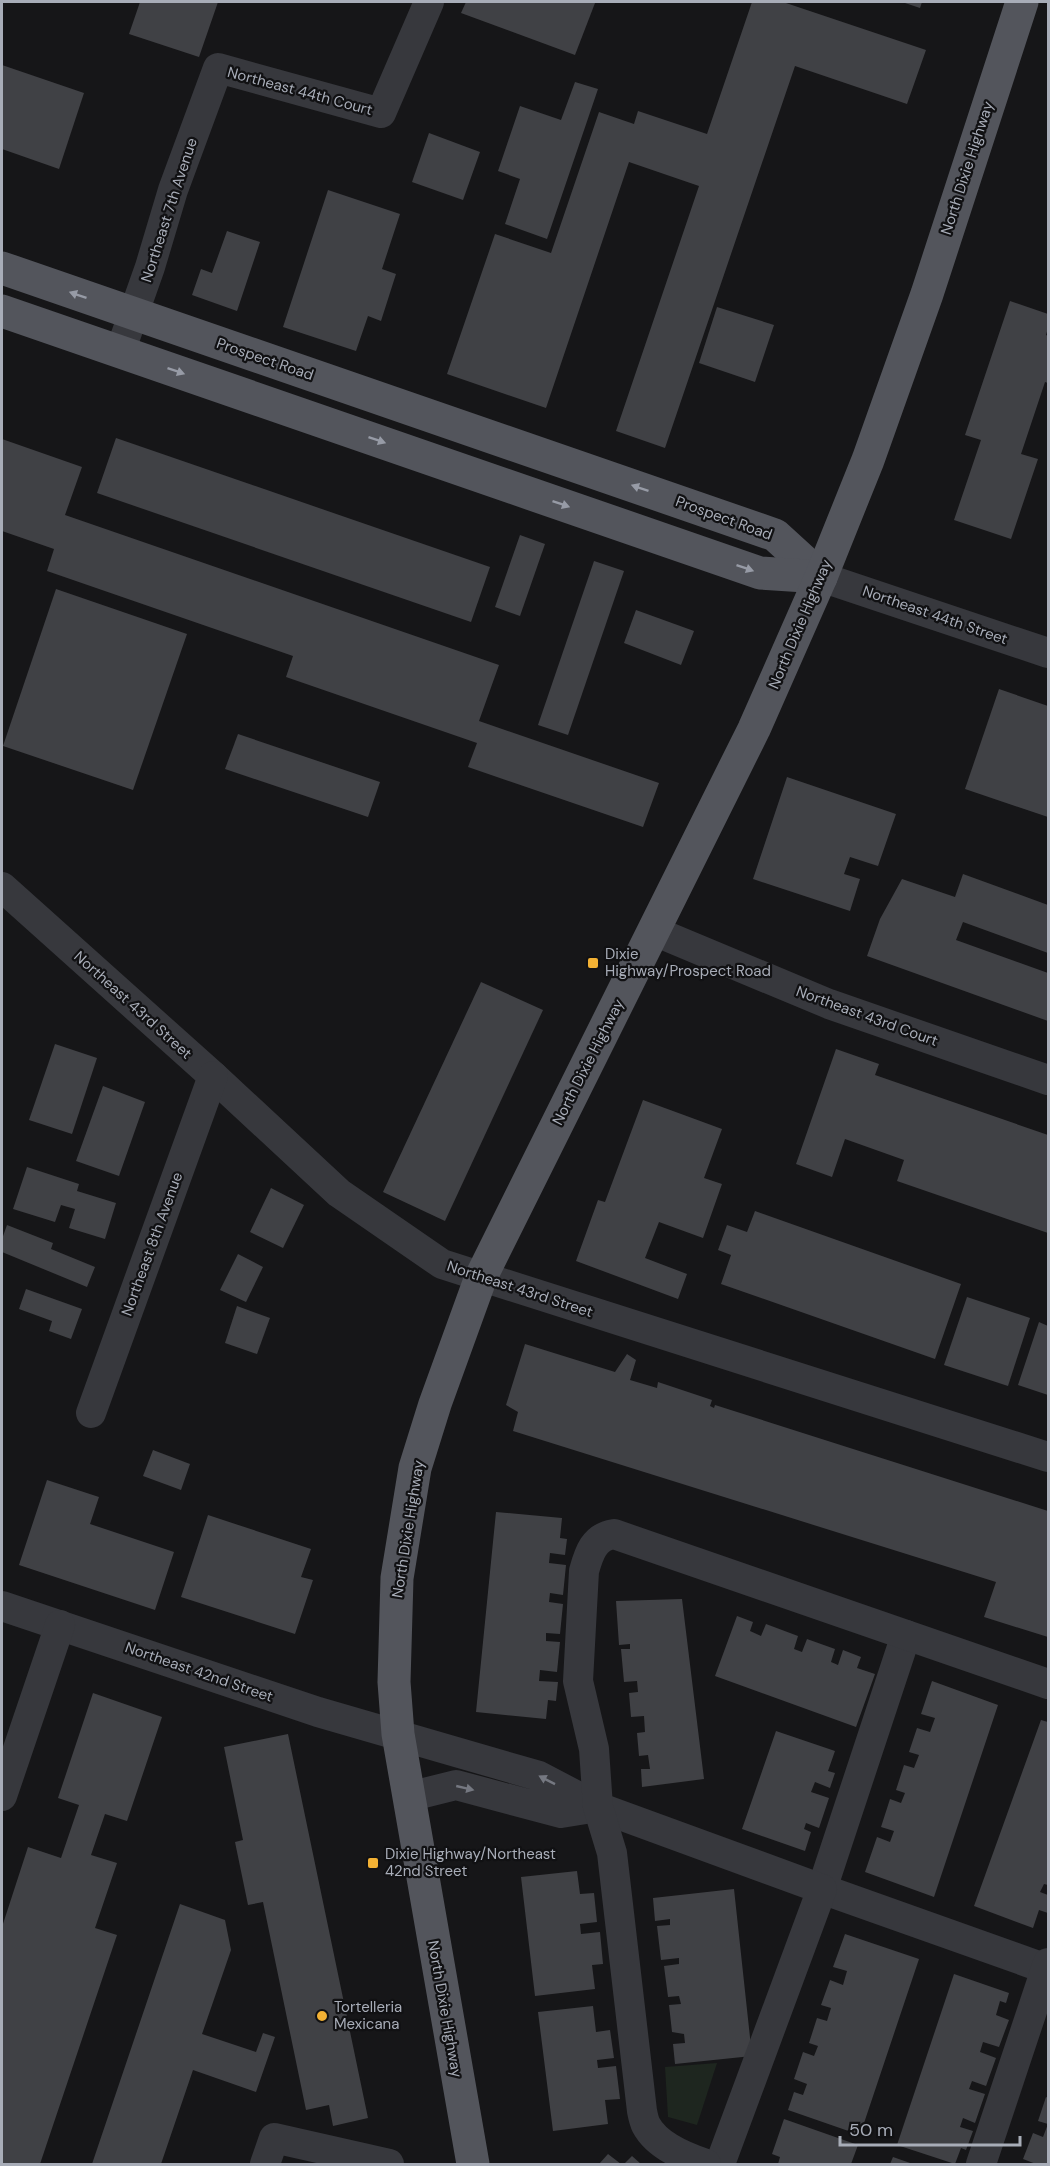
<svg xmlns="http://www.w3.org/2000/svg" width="1050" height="2166" viewBox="0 0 1050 2166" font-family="'DM Sans',sans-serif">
<rect width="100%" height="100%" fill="#161618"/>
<path fill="#1e261f" d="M 717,2063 L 697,2125 L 668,2117 L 665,2067 Z"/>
<g fill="#404145">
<path d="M 140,2 L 218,2 L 199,57 L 129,34 Z"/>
<path d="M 466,2 L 592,2 L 595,3 L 575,55 L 461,13 Z"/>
<path d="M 752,2 L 783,2 L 926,50 L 907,104 L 795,66 L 665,448 L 616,431 L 699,186 L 629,162 L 546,408 L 447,374 L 495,234 L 551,253 L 599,112 L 634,124 L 638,111 L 707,134 Z"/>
<path d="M 902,2 L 922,2 L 920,8 Z"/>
<path d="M 2,65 L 84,93 L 59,169 L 2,149 Z"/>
<path d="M 575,82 L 598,89 L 547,239 L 505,224 L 520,179 L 498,171 L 520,106 L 561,120 Z"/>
<path d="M 429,133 L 480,152 L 463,200 L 412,182 Z"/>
<path d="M 328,190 L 400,214 L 382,269 L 396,274 L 381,321 L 368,316 L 356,351 L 283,327 Z"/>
<path d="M 227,231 L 260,242 L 237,311 L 192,295 L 201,269 L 212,273 Z"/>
<path d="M 1010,301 L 1048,314 L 1048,328 L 1046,335 L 1048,336 L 1048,383 L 1045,382 L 1021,454 L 1038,459 L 1011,539 L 954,520 L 981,440 L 965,435 Z"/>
<path d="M 717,307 L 774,325 L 755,382 L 699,363 Z"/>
<path d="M 116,438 L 490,567 L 471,622 L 97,493 Z"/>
<path d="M 2,439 L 82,467 L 65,515 L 499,665 L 479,721 L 659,783 L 643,827 L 468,767 L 477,743 L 286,677 L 293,656 L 47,571 L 54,549 L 2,531 Z"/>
<path d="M 520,535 L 545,544 L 520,616 L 495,607 Z"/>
<path d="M 594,561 L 624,571 L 568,735 L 538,725 Z"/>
<path d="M 56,589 L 187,634 L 133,790 L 3,746 Z"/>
<path d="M 636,610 L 694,631 L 681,665 L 624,643 Z"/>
<path d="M 999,689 L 1048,706 L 1048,817 L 965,789 Z"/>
<path d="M 238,734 L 380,782 L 368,817 L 225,769 Z"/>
<path d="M 787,777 L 896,814 L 878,866 L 850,857 L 844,874 L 860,879 L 850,911 L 753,879 Z"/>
<path d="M 963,874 L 1048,905 L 1048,953 L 963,922 L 956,940 L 1048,973 L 1048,1021 L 867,956 L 880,919 L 902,879 L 955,897 Z"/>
<path d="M 481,982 L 543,1010 L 445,1221 L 383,1192 Z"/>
<path d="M 55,1044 L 97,1058 L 72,1134 L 29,1120 Z"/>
<path d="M 836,1049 L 879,1064 L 875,1075 L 1048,1135 L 1048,1233 L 897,1181 L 904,1160 L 845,1139 L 832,1177 L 796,1164 Z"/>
<path d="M 103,1086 L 145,1102 L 119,1176 L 76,1161 Z"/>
<path d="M 643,1100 L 722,1129 L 704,1178 L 722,1184 L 703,1238 L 659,1222 L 645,1258 L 687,1274 L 678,1299 L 576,1261 L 598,1200 L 605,1202 Z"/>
<path d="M 27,1167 L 79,1184 L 77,1191 L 116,1203 L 105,1239 L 69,1228 L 75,1209 L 61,1205 L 55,1222 L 13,1209 Z"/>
<path d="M 271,1188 L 304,1205 L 283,1248 L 250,1232 Z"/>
<path d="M 755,1211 L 961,1284 L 935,1359 L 721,1284 L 731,1255 L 718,1250 L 727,1225 L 747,1232 Z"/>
<path d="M 7,1225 L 53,1243 L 51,1249 L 95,1267 L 87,1287 L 2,1252 L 2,1239 Z"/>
<path d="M 238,1254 L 263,1267 L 246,1302 L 220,1290 Z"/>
<path d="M 26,1289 L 82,1309 L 71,1339 L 49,1331 L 52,1321 L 19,1309 Z"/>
<path d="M 967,1297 L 1030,1318 L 1008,1386 L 944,1365 Z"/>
<path d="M 237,1306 L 270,1318 L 257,1354 L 225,1343 Z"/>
<path d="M 1039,1322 L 1048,1326 L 1048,1395 L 1018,1385 Z"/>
<path d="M 525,1344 L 615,1372 L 627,1354 L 636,1360 L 630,1380 L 657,1388 L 658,1382 L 712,1400 L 710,1406 L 714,1408 L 715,1405 L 1048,1511 L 1048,1637 L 984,1617 L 996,1582 L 513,1431 L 518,1412 L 506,1405 Z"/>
<path d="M 153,1450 L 190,1464 L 181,1490 L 143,1476 Z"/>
<path d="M 47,1480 L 99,1497 L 90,1524 L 174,1552 L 155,1610 L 19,1565 Z"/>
<path d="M 496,1512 L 562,1518 L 560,1538 L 567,1539 L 565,1555 L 550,1553 L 549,1563 L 566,1565 L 563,1595 L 550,1593 L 549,1602 L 563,1604 L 560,1634 L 546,1633 L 546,1641 L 560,1642 L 557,1672 L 540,1670 L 539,1681 L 558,1682 L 556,1701 L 548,1700 L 546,1719 L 476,1712 Z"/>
<path d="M 208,1515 L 311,1549 L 301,1577 L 313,1580 L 295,1634 L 181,1597 Z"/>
<path d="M 682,1599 L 704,1779 L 642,1787 L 641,1769 L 650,1769 L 648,1755 L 639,1756 L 637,1733 L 645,1732 L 644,1716 L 631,1717 L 629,1693 L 638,1692 L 637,1681 L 624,1682 L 621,1649 L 630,1649 L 630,1644 L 619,1645 L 616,1601 Z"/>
<path d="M 737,1616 L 753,1622 L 750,1631 L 761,1636 L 766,1624 L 798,1636 L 794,1649 L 802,1652 L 807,1639 L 835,1649 L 831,1662 L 838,1665 L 843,1650 L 861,1657 L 857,1668 L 875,1674 L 856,1727 L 715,1676 Z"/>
<path d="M 932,1681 L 998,1705 L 934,1897 L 865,1872 L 877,1837 L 890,1842 L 894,1831 L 881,1827 L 890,1799 L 901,1803 L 905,1793 L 896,1790 L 904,1765 L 914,1768 L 919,1755 L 909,1752 L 917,1728 L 930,1732 L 935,1718 L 921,1714 Z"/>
<path d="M 93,1693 L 162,1717 L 127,1821 L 105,1814 L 91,1855 L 117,1863 L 95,1928 L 117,1935 L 40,2164 L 2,2164 L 2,1927 L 28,1847 L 61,1858 L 79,1805 L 58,1798 Z"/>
<path d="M 1041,1720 L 1048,1722 L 1048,1885 L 1044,1884 L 1040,1892 L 1048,1895 L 1048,1913 L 1039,1910 L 1033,1928 L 974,1906 Z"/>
<path d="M 776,1731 L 835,1751 L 828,1771 L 835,1773 L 830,1788 L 815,1782 L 811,1792 L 829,1798 L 819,1828 L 806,1823 L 804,1829 L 811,1832 L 805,1851 L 742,1829 Z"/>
<path d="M 288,1734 L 368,2118 L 333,2126 L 329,2105 L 306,2110 L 263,1902 L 248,1905 L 235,1842 L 243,1840 L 224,1747 Z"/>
<path d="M 577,1871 L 580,1894 L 594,1893 L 597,1922 L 580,1924 L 581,1934 L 600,1932 L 603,1964 L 592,1965 L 595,1989 L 535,1996 L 521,1877 Z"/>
<path d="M 734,1889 L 752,2056 L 675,2064 L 673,2044 L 685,2043 L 684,2034 L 672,2032 L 669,2005 L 681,2004 L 679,1996 L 668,1997 L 664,1966 L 679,1964 L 679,1958 L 661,1960 L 657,1926 L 670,1925 L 670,1919 L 655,1921 L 653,1898 Z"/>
<path d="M 180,1904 L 225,1920 L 231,1950 L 202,2034 L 256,2052 L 263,2033 L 275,2037 L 256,2092 L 193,2070 L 161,2164 L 92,2164 Z"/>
<path d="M 845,1934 L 919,1959 L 860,2135 L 788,2110 L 794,2092 L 803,2095 L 807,2084 L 794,2079 L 803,2052 L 814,2056 L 818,2046 L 809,2043 L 817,2018 L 827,2021 L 831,2008 L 821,2005 L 830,1980 L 843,1985 L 847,1971 L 833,1967 Z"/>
<path d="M 954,1974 L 1009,1993 L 1006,2003 L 1000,2001 L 996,2015 L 1009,2020 L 999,2047 L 983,2042 L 980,2052 L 996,2058 L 986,2086 L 972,2081 L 969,2089 L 985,2094 L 975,2123 L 963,2118 L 960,2127 L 973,2131 L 966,2150 L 961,2148 L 955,2164 L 897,2145 Z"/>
<path d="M 593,2006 L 596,2032 L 610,2030 L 614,2058 L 597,2060 L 598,2068 L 616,2066 L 620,2099 L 605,2100 L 608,2124 L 553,2131 L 538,2012 Z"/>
<path d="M 1046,2097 L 1048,2098 L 1048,2164 L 1036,2164 L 1023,2159 L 1033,2133 L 1043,2137 L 1048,2124 L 1038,2121 Z"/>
<path d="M 784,2119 L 858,2145 L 851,2164 L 778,2164 L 780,2157 L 772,2154 Z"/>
<path d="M 608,2154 L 621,2164 L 599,2164 Z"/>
<path d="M 632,2156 L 641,2164 L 624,2164 Z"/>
<path d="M 893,2157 L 913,2164 L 890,2164 Z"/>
</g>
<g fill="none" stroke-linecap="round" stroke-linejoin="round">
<g stroke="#37383d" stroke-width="30">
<path d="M 120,352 L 150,267 L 173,190 L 218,68 L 381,113 L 429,2"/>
<path d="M 821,577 L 1048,653"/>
<path d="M 2,887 L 213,1076 L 339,1193 L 442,1264 L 1048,1457"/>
<path d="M 654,931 L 829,1004 L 1048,1080"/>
<path d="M 91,1413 L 213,1076"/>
<path d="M 2,1606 L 318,1712 L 539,1776 L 598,1807 L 561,1813 L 456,1785 L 408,1797"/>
<path d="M 906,1635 L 822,1889 L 1047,1969"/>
<path d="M 2,1796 L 60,1625"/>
<path d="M 598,1807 L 822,1889 L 720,2164"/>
<path d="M 265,2164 L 274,2138 L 389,2164"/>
<path d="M 706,2164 C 685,2157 657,2146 646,2125 C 644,2121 643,2116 642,2111 L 612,1853 L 598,1807 L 594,1749 L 578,1681 L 584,1571 C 589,1553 594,1537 614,1534 L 1048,1684"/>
<path d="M 981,2164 L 1048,1963"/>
</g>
<g stroke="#53555c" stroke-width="33">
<path d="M 2,268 L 775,535 L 821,577"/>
<path d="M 2,311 L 760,573 L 821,577"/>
<path d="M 473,2164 L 398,1734 L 394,1682 L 397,1578 L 415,1468 L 435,1404 L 481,1277 L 754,729 L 821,577 L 868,460 L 927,294 L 1022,2"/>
</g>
</g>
<defs><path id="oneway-solid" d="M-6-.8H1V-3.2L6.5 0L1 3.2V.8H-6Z" transform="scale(1.5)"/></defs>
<g fill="#979ba6">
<use href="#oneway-solid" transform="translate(78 295) rotate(-161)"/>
<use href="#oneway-solid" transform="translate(176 371) rotate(19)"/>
<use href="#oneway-solid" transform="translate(377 440) rotate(19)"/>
<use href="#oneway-solid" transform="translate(640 488) rotate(-161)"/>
<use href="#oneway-solid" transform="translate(561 504) rotate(19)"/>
<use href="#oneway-solid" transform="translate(745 568) rotate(19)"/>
</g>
<g fill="#757881">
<use href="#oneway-solid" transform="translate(547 1780) rotate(-153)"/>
<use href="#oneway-solid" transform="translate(465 1788) rotate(13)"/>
</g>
<g fill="#f2b134" stroke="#111113" stroke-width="2">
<rect x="587" y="957" width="12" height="12" rx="3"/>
<rect x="367" y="1857" width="12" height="12" rx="3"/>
<circle cx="322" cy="2016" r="6"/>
</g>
<g text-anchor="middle" stroke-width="4.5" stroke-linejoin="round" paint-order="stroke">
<g font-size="15" fill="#a8adb8" stroke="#111113">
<text transform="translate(300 91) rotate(15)" y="5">Northeast 44th Court</text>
<text transform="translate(967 168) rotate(-72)" y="5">North Dixie Highway</text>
<text transform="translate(169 210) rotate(-72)" y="5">Northeast 7th Avenue</text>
<text transform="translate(265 359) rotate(19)" y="5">Prospect Road</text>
<text transform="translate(724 518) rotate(20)" y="5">Prospect Road</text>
<text transform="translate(935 615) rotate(19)" y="5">Northeast 44th Street</text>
<text transform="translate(800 624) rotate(-67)" y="5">North Dixie Highway</text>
<text transform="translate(133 1005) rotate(42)" y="5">Northeast 43rd Street</text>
<text transform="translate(867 1016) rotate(20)" y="5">Northeast 43rd Court</text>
<text transform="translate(588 1062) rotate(-63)" y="5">North Dixie Highway</text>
<text transform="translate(152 1244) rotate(-70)" y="5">Northeast 8th Avenue</text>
<text transform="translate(520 1289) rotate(18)" y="5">Northeast 43rd Street</text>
<text transform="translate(408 1529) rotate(-81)" y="5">North Dixie Highway</text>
<text transform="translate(199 1672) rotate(19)" y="5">Northeast 42nd Street</text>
<text transform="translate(445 2009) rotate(80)" y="5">North Dixie Highway</text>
</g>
<g font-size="15" fill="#a8adb8" stroke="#111113" text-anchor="start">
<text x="605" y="959">Dixie<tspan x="605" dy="17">Highway/Prospect Road</tspan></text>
<text x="385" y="1859">Dixie Highway/Northeast<tspan x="385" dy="17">42nd Street</tspan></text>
<text x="334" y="2012">Tortelleria<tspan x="334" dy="17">Mexicana</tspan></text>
</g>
</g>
<rect width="1050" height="2166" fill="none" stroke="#a8adb8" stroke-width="6"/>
<path d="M840 2136v9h180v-9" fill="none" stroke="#a8adb8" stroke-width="3"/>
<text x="849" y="2136" font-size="18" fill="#a8adb8" stroke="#111113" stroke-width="4.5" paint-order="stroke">50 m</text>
</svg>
